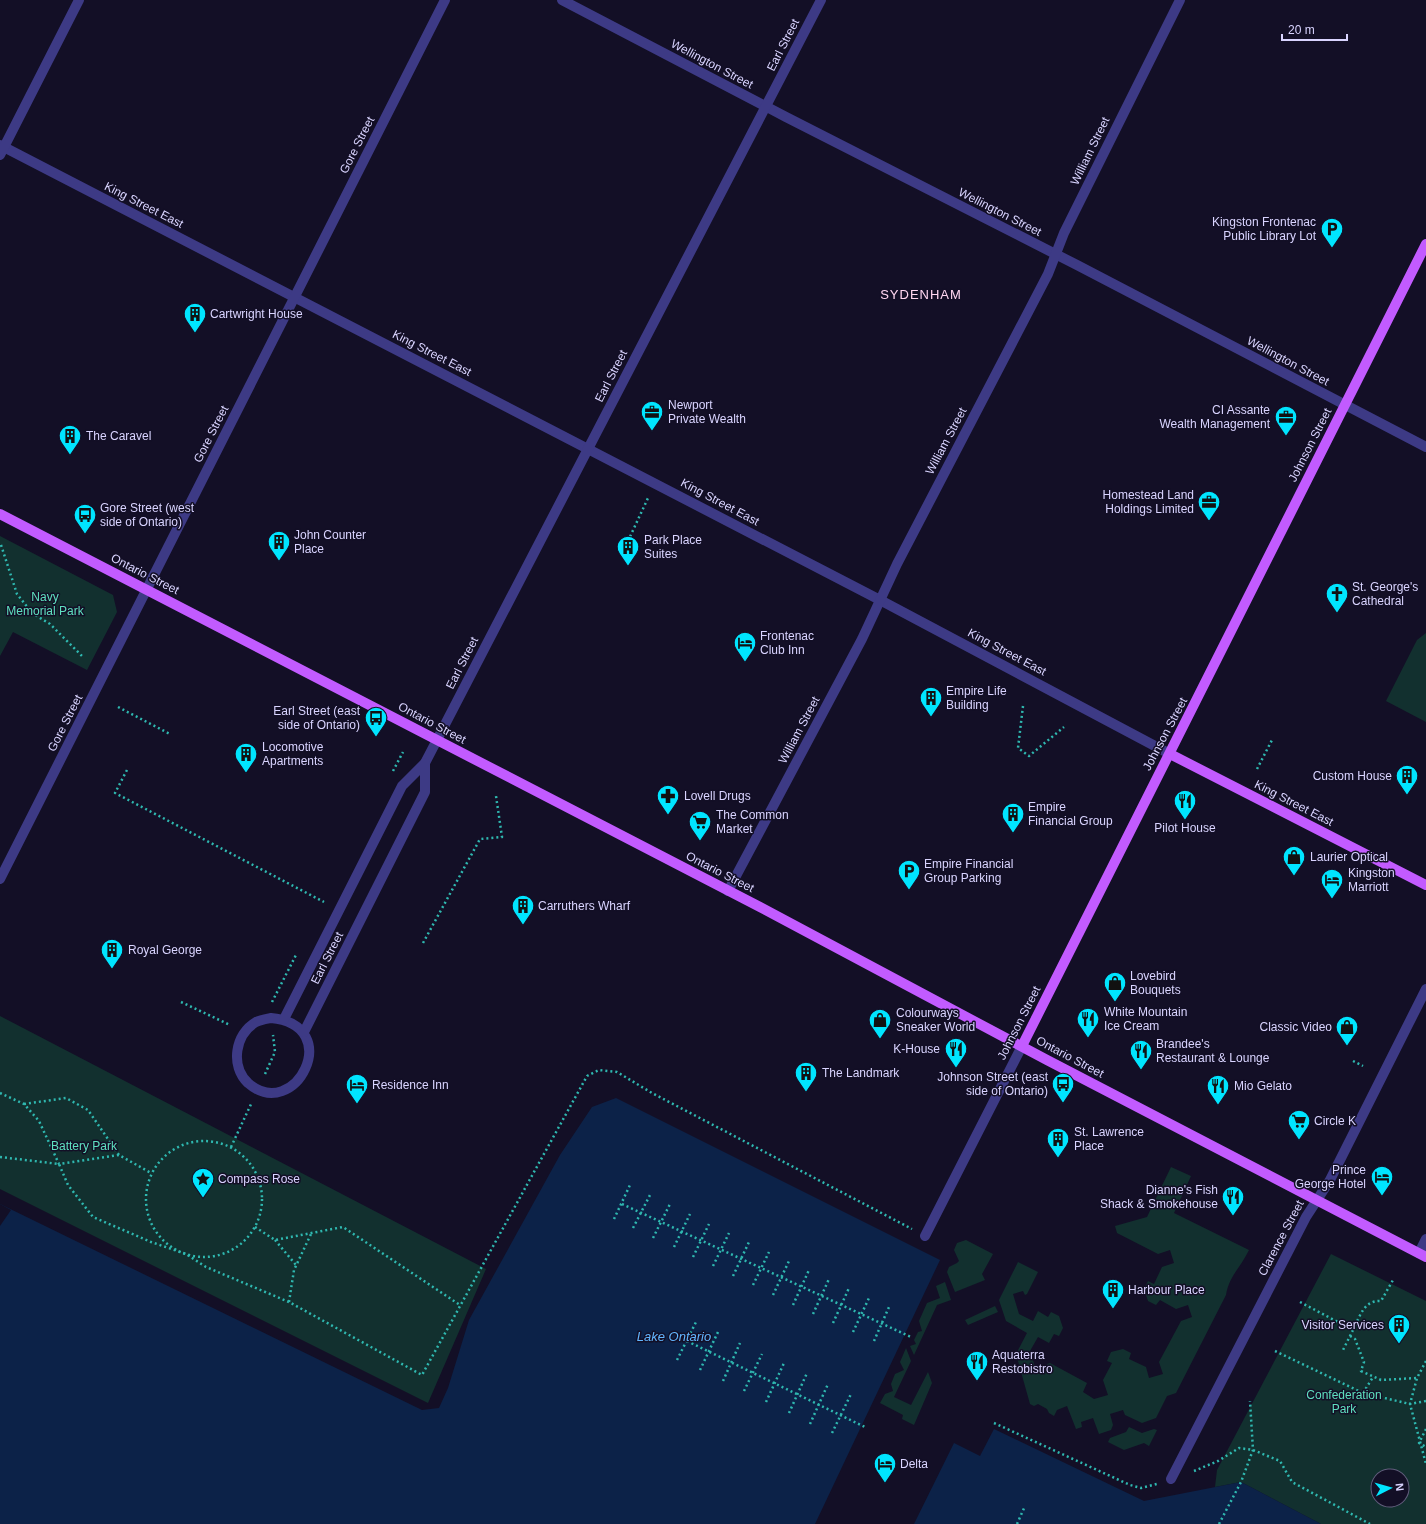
<svg xmlns="http://www.w3.org/2000/svg" width="1426" height="1524" viewBox="0 0 1426 1524" font-family="Helvetica,sans-serif">
<rect width="100%" height="100%" fill="#130f26"/>
<g fill="#12302f" fill-rule="evenodd">
<path d="M 0,536 L 113,595 L 117,612 L 87,670 L 13,632 L 0,656 Z"/>
<path d="M 1426,633 L 1426,722 L 1386,701 L 1417,640 Z"/>
<path d="M 0,1016 L 486,1269 L 428,1403 L 0,1189 Z"/>
<path d="M 1171,1167 L 1191,1176 L 1174,1213 L 1249,1250 C 1241,1267 1229,1276 1226,1295 L 1176,1393 L 1167,1396 L 1156,1418 L 1142,1423 L 1125,1415 L 1123,1410 L 1110,1414 L 1113,1425 L 1111,1430 L 1099,1434 L 1093,1418 L 1081,1422 L 1082,1427 L 1076,1429 L 1067,1406 L 1057,1410 L 1054,1416 L 1049,1413 L 1047,1409 L 1038,1404 L 1034,1406 L 1030,1404 L 1016,1354 L 1027,1333 L 1006,1321 L 999,1300 L 1018,1262 L 1038,1272 L 1027,1294 L 1025,1295 L 1023,1291 L 1013,1294 L 1019,1314 L 1033,1321 L 1038,1311 L 1048,1317 L 1051,1312 L 1059,1316 L 1063,1328 L 1059,1336 L 1054,1334 L 1049,1343 L 1038,1337 L 1030,1351 L 1036,1370 L 1047,1367 L 1047,1364 L 1050,1363 L 1087,1383 L 1083,1392 L 1094,1399 L 1108,1395 L 1103,1380 L 1112,1363 L 1107,1361 L 1111,1352 L 1123,1349 L 1131,1353 L 1129,1359 L 1146,1367 L 1149,1378 L 1163,1374 L 1159,1362 L 1181,1321 L 1192,1317 L 1188,1305 L 1176,1309 L 1160,1300 L 1156,1305 L 1148,1301 L 1144,1289 L 1148,1281 L 1154,1284 L 1162,1267 L 1174,1263 L 1170,1250 L 1158,1254 L 1117,1233 L 1115,1226 L 1147,1217 Z"/>
<path d="M 966,1240 L 993,1254 L 982,1274 L 985,1280 L 955,1292 L 947,1272 L 949,1267 L 957,1263 L 959,1261 L 954,1250 L 957,1243 Z"/>
<path d="M 1331,1254 L 1426,1301 L 1426,1524 L 1321,1524 L 1241,1482 L 1215,1487 L 1217,1470 ZM 1378,1476 L 1402,1476 L 1402,1500 L 1378,1500 Z"/>
<path d="M 945,1282 L 951,1300 L 937,1305 L 914,1355 L 910,1346 L 916,1344 L 914,1340 L 918,1332 L 922,1331 L 919,1321 L 927,1303 L 940,1298 L 936,1286 Z"/>
<path d="M 995,1306 L 998,1312 L 968,1325 L 965,1320 Z"/>
<path d="M 906,1348 L 911,1361 L 894,1397 L 911,1405 L 928,1372 L 932,1383 L 914,1425 L 902,1419 L 903,1415 L 880,1403 L 885,1394 L 893,1391 L 891,1384 L 895,1374 L 904,1370 L 900,1362 Z"/>
<path d="M 1129,1427 L 1142,1433 L 1154,1429 L 1157,1430 L 1149,1446 L 1144,1443 L 1124,1450 L 1108,1442 L 1110,1438 L 1126,1432 Z"/>
</g>
<g fill="#0c2248">
<path d="M 616,1098 L 940,1260 L 815,1524 L 0,1524 L 0,1204 L 422,1410 L 439,1408 L 448,1388 L 469,1320 L 560,1155 L 592,1107 Z"/>
<path d="M 994,1429 L 1144,1501 L 1241,1482 L 1321,1524 L 914,1524 L 954,1443 L 980,1456 Z"/>
</g>
<path fill="#130f26" d="M 0,1204 L 11,1210 L 0,1226 Z"/>
<g fill="none" stroke-linecap="round" stroke-linejoin="round">
<g stroke="#2fb8b0" stroke-width="2.5" stroke-dasharray="2 3" stroke-linecap="butt">
<path d="M 628,541 L 648,498"/>
<path d="M 1,545 L 17,594 L 32,613 L 50,624 L 84,658"/>
<path d="M 1023,706 L 1018,748 L 1029,756 L 1064,727"/>
<path d="M 118,707 L 170,734"/>
<path d="M 1257,769 L 1273,738"/>
<path d="M 127,770 L 115,793 L 324,902"/>
<path d="M 393,771 L 403,752"/>
<path d="M 423,943 L 480,839 L 502,837 L 496,796"/>
<path d="M 181,1002 L 230,1025"/>
<path d="M 272,1002 L 297,953"/>
<path d="M 1353,1061 L 1363,1066"/>
<path d="M 265,1074 L 275,1052 L 273,1035"/>
<path d="M 0,1093 L 24,1104 L 39,1121 L 59,1164 L 119,1155 L 151,1173"/>
<path d="M 24,1104 L 66,1098 L 88,1110 L 119,1155"/>
<circle cx="204" cy="1199" r="58"/>
<path d="M 231,1147 L 252,1102"/>
<path d="M 0,1157 L 59,1164 L 68,1185 L 93,1217 L 151,1242 L 186,1254 L 206,1267 L 289,1302 L 422,1375 L 587,1076 L 599,1070 L 617,1072 L 652,1093 L 912,1229"/>
<path d="M 622,1204 L 911,1337"/>
<path d="M 614,1219 L 630,1185"/>
<path d="M 255,1227 L 275,1240 L 343,1227 L 460,1305"/>
<path d="M 633,1228 L 650,1195"/>
<path d="M 653,1238 L 670,1204"/>
<path d="M 275,1240 L 296,1265"/>
<path d="M 674,1247 L 690,1214"/>
<path d="M 693,1257 L 709,1224"/>
<path d="M 713,1266 L 729,1233"/>
<path d="M 733,1276 L 749,1242"/>
<path d="M 753,1285 L 769,1252"/>
<path d="M 773,1295 L 789,1261"/>
<path d="M 289,1302 L 294,1270 L 311,1234"/>
<path d="M 1300,1302 L 1353,1330 L 1343,1350"/>
<path d="M 793,1305 L 809,1270"/>
<path d="M 813,1314 L 829,1279"/>
<path d="M 833,1323 L 849,1288"/>
<path d="M 1353,1330 C 1360,1316 1364,1300 1381,1301 L 1393,1280"/>
<path d="M 853,1332 L 869,1298"/>
<path d="M 1350,1336 L 1355,1339 L 1364,1362 L 1361,1371 L 1381,1380 L 1417,1378"/>
<path d="M 687,1341 L 867,1428"/>
<path d="M 874,1341 L 889,1307"/>
<path d="M 1275,1351 L 1363,1393 L 1410,1404 L 1426,1401"/>
<path d="M 677,1360 L 696,1322"/>
<path d="M 1426,1361 L 1417,1378 L 1410,1404 L 1426,1464"/>
<path d="M 700,1370 L 718,1332"/>
<path d="M 723,1381 L 740,1343"/>
<path d="M 744,1391 L 762,1354"/>
<path d="M 1363,1393 L 1373,1377"/>
<path d="M 766,1402 L 784,1363"/>
<path d="M 789,1413 L 807,1373"/>
<path d="M 994,1423 L 1130,1485 L 1141,1488 L 1157,1484"/>
<path d="M 810,1424 L 828,1384"/>
<path d="M 1426,1429 L 1419,1443 L 1426,1447"/>
<path d="M 832,1433 L 851,1394"/>
<path d="M 1194,1471 L 1218,1461 L 1239,1448 L 1253,1450 L 1280,1461 L 1292,1482 L 1370,1524"/>
<path d="M 1017,1524 L 1025,1506"/>
<path d="M 1219,1524 L 1241,1482 L 1253,1450 L 1250,1401"/>
</g>
<g stroke="#3d3a85" stroke-width="10">
<path d="M 562,0 L 786,117 L 1077,265 L 1426,447"/>
<path d="M 0,145 L 880,600 L 1170,754"/>
<path d="M 0,155 L 79,0"/>
<path d="M 0,879 L 445,0"/>
<path d="M 728,891 L 862,639 L 897,564 L 1048,274 L 1064,233 L 1180,0"/>
<path d="M 271,1018 C 346,1025 295,1124 248,1083 C 230,1066 235,1034 256,1022 C 260,1020 266,1019 271,1018 Z"/>
<path d="M 284,1019 L 402,786 L 425,763 L 821,0"/>
<path d="M 304,1032 L 425,792 L 425,763"/>
<path d="M 925,1236 L 1022,1046"/>
<path d="M 1419,1253 L 1426,1239"/>
<path d="M 1171,1479 L 1306,1217 L 1330,1180 L 1426,989"/>
</g>
<g stroke="#c25bff" stroke-width="10">
<path d="M 0,514 L 760,907 L 1047,1060 L 1426,1257"/>
<path d="M 1170,754 L 1426,885"/>
<path d="M 1022,1046 L 1426,244"/>
</g>
</g>
<defs>
<g id="parking-pin" transform="scale(1.15)"><path d="M0 17L-7.5 6A9.5 9.5 0 1 1 7.5 6Z" fill="#00e5ff" stroke="#130f26"/><path d="M-3.5-5.5H1a3.5 3.5 0 0 1 0 7H-1V5.5H-3.5ZM-1-3.4V-.6H.8a1.4 1.4 0 0 0 0-2.8Z" fill="#111"/></g>
<g id="building-pin" transform="scale(1.15)"><path d="M0 17L-7.5 6A9.5 9.5 0 1 1 7.5 6Z" fill="#00e5ff" stroke="#130f26"/><path d="M-4-6H4V6H1V3H-1V6H-4ZM-2.5-4.3h1.7v1.8h-1.7ZM.8-4.3h1.7v1.8H.8ZM-2.5-1h1.7V.8h-1.7ZM.8-1h1.7V.8H.8Z" fill="#111"/></g>
<g id="office-pin" transform="scale(1.15)"><path d="M0 17L-7.5 6A9.5 9.5 0 1 1 7.5 6Z" fill="#00e5ff" stroke="#130f26"/><path d="M-6-3h4V-5.5h4V-3h4V5H-6ZM-1-4.5V-3h2v-1.5ZM-6 0V1H6V0Z" fill="#111"/></g>
<g id="bus-pin" transform="scale(1.15)"><path d="M0 17L-7.5 6A9.5 9.5 0 1 1 7.5 6Z" fill="#00e5ff" stroke="#130f26"/><path d="M-5-6H5V4H4V6H2V4H-2V6H-4V4H-5ZM-3.5-4V0h7V-4ZM-3.5 1.2v1.5H-2V1.2ZM2 1.2v1.5H3.5V1.2Z" fill="#111"/></g>
<g id="church-pin" transform="scale(1.15)"><path d="M0 17L-7.5 6A9.5 9.5 0 1 1 7.5 6Z" fill="#00e5ff" stroke="#130f26"/><path d="M-1.2-6h2.4v3.5h3.3v2.4h-3.3V6h-2.4V-.1h-3.3v-2.4h3.3Z" fill="#111"/></g>
<g id="hotel-pin" transform="scale(1.15)"><path d="M0 17L-7.5 6A9.5 9.5 0 1 1 7.5 6Z" fill="#00e5ff" stroke="#130f26"/><path d="M-6-4.5h1.5V1H6V5H4.5V3h-9V5H-6ZM-4 0a1.8 1.8 0 1 1 3.6 0ZM.5 0V-2.5h3Q6-2.5 6 0Z" fill="#111"/></g>
<g id="pharmacy-pin" transform="scale(1.15)"><path d="M0 17L-7.5 6A9.5 9.5 0 1 1 7.5 6Z" fill="#00e5ff" stroke="#130f26"/><path d="M-2-6h4v4h4v4h-4v4h-4v-4h-4v-4h4Z" fill="#111"/></g>
<g id="restaurant-pin" transform="scale(1.15)"><path d="M0 17L-7.5 6A9.5 9.5 0 1 1 7.5 6Z" fill="#00e5ff" stroke="#130f26"/><path d="M-5-6h1v4h1v-4h1v4h1v-4h1v5L-1.5 .5V6h-2V.5L-5-1ZM5-6V6H3V1.5H1.5Q1.5-4 5-6Z" fill="#111"/></g>
<g id="supermarket-pin" transform="scale(1.15)"><path d="M0 17L-7.5 6A9.5 9.5 0 1 1 7.5 6Z" fill="#00e5ff" stroke="#130f26"/><path d="M-6-5.5h2.5l.6 2H6L4.5 2H-2.5L-4.4-4H-6ZM-1.5 3.2a1.3 1.3 0 1 0 .1 0ZM3 3.2a1.3 1.3 0 1 0 .1 0Z" fill="#111"/></g>
<g id="shop-pin" transform="scale(1.15)"><path d="M0 17L-7.5 6A9.5 9.5 0 1 1 7.5 6Z" fill="#00e5ff" stroke="#130f26"/><path d="M-5-2.5h2.3a2.7 3.5 0 0 1 5.4 0H5L5.5 6h-11ZM-1.5-2.5h3a1.5 2.3 0 0 0-3 0Z" fill="#111"/></g>
<g id="sight-pin" transform="scale(1.15)"><path d="M0 17L-7.5 6A9.5 9.5 0 1 1 7.5 6Z" fill="#00e5ff" stroke="#130f26"/><path d="M0-6L1.8-2.2L6-1.7L2.9 1.2L3.7 5.4L0 3.3L-3.7 5.4L-2.9 1.2L-6-1.7L-1.8-2.2Z" fill="#111"/></g>
</defs>
<g fill-rule="evenodd">
<use href="#parking-pin" x="1332" y="229"/>
<use href="#building-pin" x="195" y="314"/>
<use href="#office-pin" x="652" y="412"/>
<use href="#office-pin" x="1286" y="417"/>
<use href="#building-pin" x="70" y="436"/>
<use href="#office-pin" x="1209" y="502"/>
<use href="#bus-pin" x="85" y="515"/>
<use href="#building-pin" x="279" y="542"/>
<use href="#building-pin" x="628" y="547"/>
<use href="#church-pin" x="1337" y="594"/>
<use href="#hotel-pin" x="745" y="643"/>
<use href="#building-pin" x="931" y="698"/>
<use href="#bus-pin" x="376" y="718"/>
<use href="#building-pin" x="246" y="754"/>
<use href="#building-pin" x="1407" y="776"/>
<use href="#pharmacy-pin" x="668" y="796"/>
<use href="#restaurant-pin" x="1185" y="801"/>
<use href="#building-pin" x="1013" y="814"/>
<use href="#supermarket-pin" x="700" y="822"/>
<use href="#shop-pin" x="1294" y="857"/>
<use href="#parking-pin" x="909" y="871"/>
<use href="#hotel-pin" x="1332" y="880"/>
<use href="#building-pin" x="523" y="906"/>
<use href="#building-pin" x="112" y="950"/>
<use href="#shop-pin" x="1115" y="983"/>
<use href="#restaurant-pin" x="1088" y="1019"/>
<use href="#shop-pin" x="880" y="1020"/>
<use href="#shop-pin" x="1347" y="1027"/>
<use href="#restaurant-pin" x="956" y="1049"/>
<use href="#restaurant-pin" x="1141" y="1051"/>
<use href="#building-pin" x="806" y="1073"/>
<use href="#bus-pin" x="1063" y="1084"/>
<use href="#hotel-pin" x="357" y="1085"/>
<use href="#restaurant-pin" x="1218" y="1086"/>
<use href="#supermarket-pin" x="1299" y="1121"/>
<use href="#building-pin" x="1058" y="1139"/>
<use href="#hotel-pin" x="1382" y="1177"/>
<use href="#sight-pin" x="203" y="1179"/>
<use href="#restaurant-pin" x="1233" y="1197"/>
<use href="#building-pin" x="1113" y="1290"/>
<use href="#building-pin" x="1399" y="1325"/>
<use href="#restaurant-pin" x="977" y="1362"/>
<use href="#hotel-pin" x="885" y="1464"/>
</g>
<g text-anchor="middle" stroke-width="3" stroke-linejoin="round" paint-order="stroke">
<g font-size="12" fill="#d9d4ff" stroke="#130f26">
<text transform="translate(783 45) rotate(-63)" y="4">Earl Street</text>
<text transform="translate(712 64) rotate(28)" y="4">Wellington Street</text>
<text transform="translate(357 145) rotate(-63)" y="4">Gore Street</text>
<text transform="translate(1090 151) rotate(-64)" y="4">William Street</text>
<text transform="translate(144 205) rotate(27)" y="4">King Street East</text>
<text transform="translate(1000 212) rotate(27)" y="4">Wellington Street</text>
<text transform="translate(432 353) rotate(27)" y="4">King Street East</text>
<text transform="translate(1288 361) rotate(28)" y="4">Wellington Street</text>
<text transform="translate(611 376) rotate(-63)" y="4">Earl Street</text>
<text transform="translate(211 434) rotate(-63)" y="4">Gore Street</text>
<text transform="translate(946 441) rotate(-62)" y="4">William Street</text>
<text transform="translate(1310 445) rotate(-63)" y="4">Johnson Street</text>
<text transform="translate(720 502) rotate(28)" y="4">King Street East</text>
<text transform="translate(145 574) rotate(27)" y="4">Ontario Street</text>
<text transform="translate(1007 652) rotate(28)" y="4">King Street East</text>
<text transform="translate(462 663) rotate(-63)" y="4">Earl Street</text>
<text transform="translate(65 723) rotate(-63)" y="4">Gore Street</text>
<text transform="translate(432 723) rotate(28)" y="4">Ontario Street</text>
<text transform="translate(799 730) rotate(-62)" y="4">William Street</text>
<text transform="translate(1165 734) rotate(-62)" y="4">Johnson Street</text>
<text transform="translate(1294 803) rotate(27)" y="4">King Street East</text>
<text transform="translate(720 872) rotate(27)" y="4">Ontario Street</text>
<text transform="translate(327 958) rotate(-63)" y="4">Earl Street</text>
<text transform="translate(1019 1023) rotate(-63)" y="4">Johnson Street</text>
<text transform="translate(1070 1057) rotate(28)" y="4">Ontario Street</text>
<text transform="translate(1281 1238) rotate(-62)" y="4">Clarence Street</text>
</g>
<g font-size="12" fill="#d9d4ff" stroke="#130f26" text-anchor="start">
<text x="1316" y="226" text-anchor="end">Kingston Frontenac<tspan x="1316" dy="14">Public Library Lot</tspan></text>
<text x="210" y="318">Cartwright House</text>
<text x="668" y="409">Newport<tspan x="668" dy="14">Private Wealth</tspan></text>
<text x="1270" y="414" text-anchor="end">CI Assante<tspan x="1270" dy="14">Wealth Management</tspan></text>
<text x="86" y="440">The Caravel</text>
<text x="1194" y="499" text-anchor="end">Homestead Land<tspan x="1194" dy="14">Holdings Limited</tspan></text>
<text x="100" y="512">Gore Street (west<tspan x="100" dy="14">side of Ontario)</tspan></text>
<text x="294" y="539">John Counter<tspan x="294" dy="14">Place</tspan></text>
<text x="644" y="544">Park Place<tspan x="644" dy="14">Suites</tspan></text>
<text x="1352" y="591">St. George's<tspan x="1352" dy="14">Cathedral</tspan></text>
<text x="760" y="640">Frontenac<tspan x="760" dy="14">Club Inn</tspan></text>
<text x="946" y="695">Empire Life<tspan x="946" dy="14">Building</tspan></text>
<text x="360" y="715" text-anchor="end">Earl Street (east<tspan x="360" dy="14">side of Ontario)</tspan></text>
<text x="262" y="751">Locomotive<tspan x="262" dy="14">Apartments</tspan></text>
<text x="1392" y="780" text-anchor="end">Custom House</text>
<text x="684" y="800">Lovell Drugs</text>
<text x="1028" y="811">Empire<tspan x="1028" dy="14">Financial Group</tspan></text>
<text x="716" y="819">The Common<tspan x="716" dy="14">Market</tspan></text>
<text x="1185" y="832" text-anchor="middle">Pilot House</text>
<text x="1310" y="861">Laurier Optical</text>
<text x="924" y="868">Empire Financial<tspan x="924" dy="14">Group Parking</tspan></text>
<text x="1348" y="877">Kingston<tspan x="1348" dy="14">Marriott</tspan></text>
<text x="538" y="910">Carruthers Wharf</text>
<text x="128" y="954">Royal George</text>
<text x="1130" y="980">Lovebird<tspan x="1130" dy="14">Bouquets</tspan></text>
<text x="1104" y="1016">White Mountain<tspan x="1104" dy="14">Ice Cream</tspan></text>
<text x="896" y="1017">Colourways<tspan x="896" dy="14">Sneaker World</tspan></text>
<text x="1332" y="1031" text-anchor="end">Classic Video</text>
<text x="1156" y="1048">Brandee's<tspan x="1156" dy="14">Restaurant &amp; Lounge</tspan></text>
<text x="940" y="1053" text-anchor="end">K-House</text>
<text x="822" y="1077">The Landmark</text>
<text x="1048" y="1081" text-anchor="end">Johnson Street (east<tspan x="1048" dy="14">side of Ontario)</tspan></text>
<text x="372" y="1089">Residence Inn</text>
<text x="1234" y="1090">Mio Gelato</text>
<text x="1314" y="1125">Circle K</text>
<text x="1074" y="1136">St. Lawrence<tspan x="1074" dy="14">Place</tspan></text>
<text x="1366" y="1174" text-anchor="end">Prince<tspan x="1366" dy="14">George Hotel</tspan></text>
<text x="218" y="1183">Compass Rose</text>
<text x="1218" y="1194" text-anchor="end">Dianne's Fish<tspan x="1218" dy="14">Shack &amp; Smokehouse</tspan></text>
<text x="1128" y="1294">Harbour Place</text>
<text x="1384" y="1329" text-anchor="end">Visitor Services</text>
<text x="992" y="1359">Aquaterra<tspan x="992" dy="14">Restobistro</tspan></text>
<text x="900" y="1468">Delta</text>
</g>
<g font-size="12" fill="#5fe0c0" stroke="#130f26">
<text x="45" y="601">Navy<tspan x="45" dy="14">Memorial Park</tspan></text>
<text x="84" y="1150">Battery Park</text>
<text x="1344" y="1399">Confederation<tspan x="1344" dy="14">Park</tspan></text>
</g>
<g font-size="13" letter-spacing="1" fill="#ffd6f0" stroke="#130f26">
<text x="921" y="299">SYDENHAM</text>
</g>
<g font-size="13" font-style="italic" fill="#62b6ff" stroke="#130f26">
<text x="674" y="1341">Lake Ontario</text>
</g>
</g>
<g transform="translate(1390 1488) rotate(84)"><circle r="19" fill="#130f26" stroke="#625e7d"/>
<path d="M0-3L7 15L0 10L-7 15Z" fill="#00e5ff"/>
<text y="-6" font-size="11" font-weight="bold" text-anchor="middle" fill="#d9d4ff">N</text>
</g>
<path d="M1282 34v6h65v-6" fill="none" stroke="#d9d4ff" stroke-width="2"/>
<text x="1288" y="34" font-size="12" fill="#d9d4ff" stroke="#130f26" stroke-width="3" paint-order="stroke">20 m</text>
</svg>
